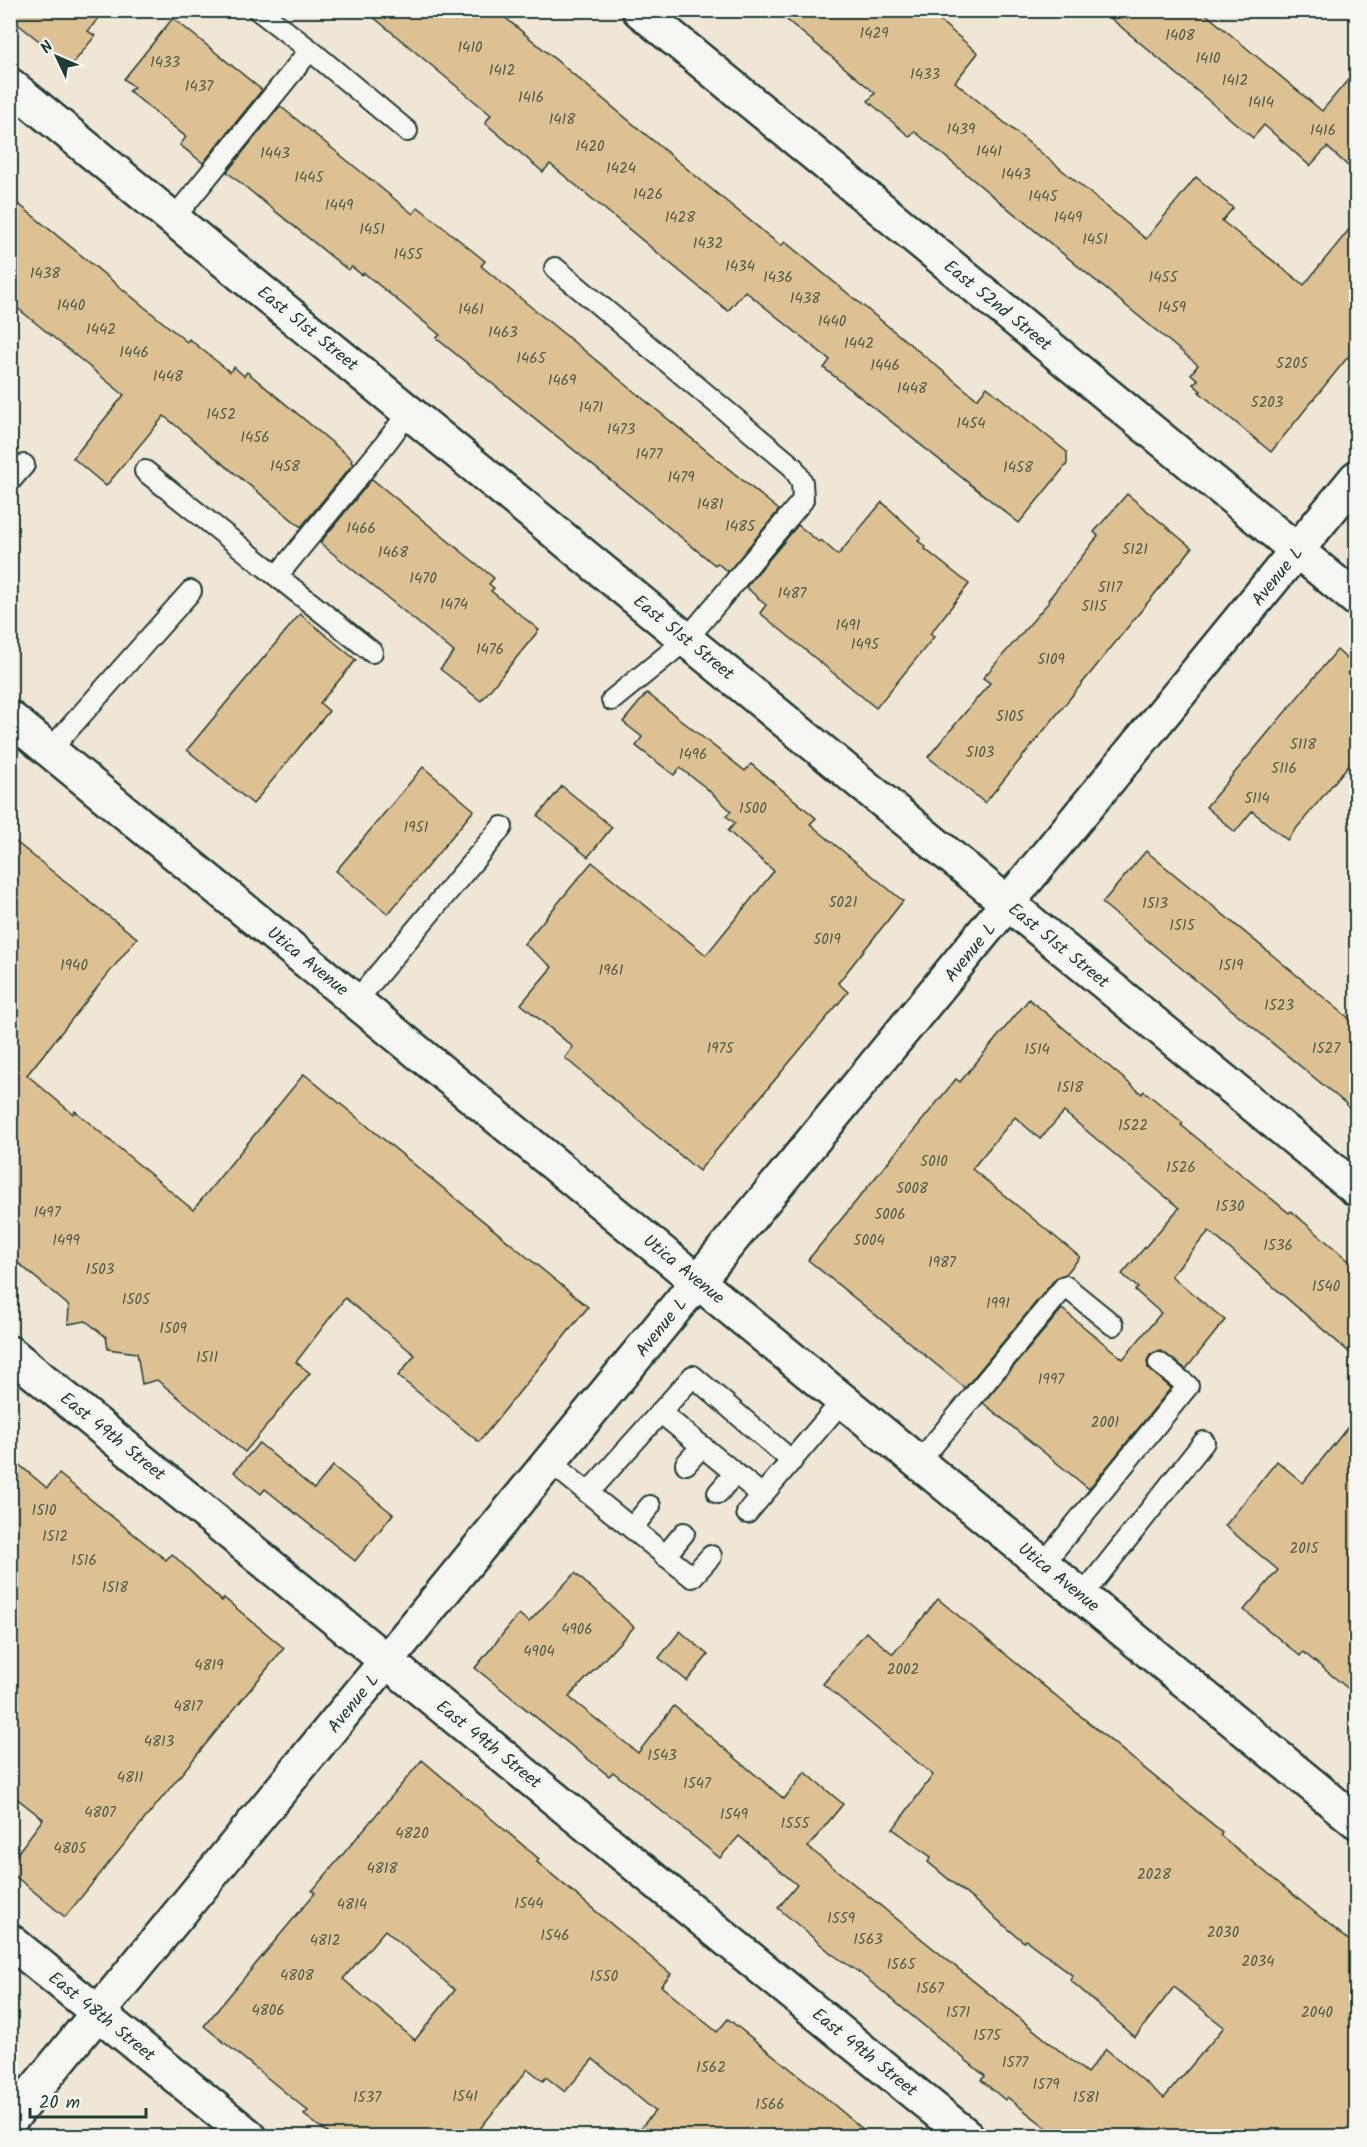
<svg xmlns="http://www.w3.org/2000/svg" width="1367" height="2147" viewBox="0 0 1367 2147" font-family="Kalam,sans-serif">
<rect width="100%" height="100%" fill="#efe6d5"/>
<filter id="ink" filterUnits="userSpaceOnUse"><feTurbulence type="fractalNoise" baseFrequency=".0167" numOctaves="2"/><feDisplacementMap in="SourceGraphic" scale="12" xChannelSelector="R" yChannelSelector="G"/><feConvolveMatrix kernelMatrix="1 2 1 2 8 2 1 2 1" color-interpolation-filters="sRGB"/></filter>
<g filter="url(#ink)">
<g fill="#dec192" stroke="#1f3d34" stroke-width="1.5" fill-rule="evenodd">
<path d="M 10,10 L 105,10 L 88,31 L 95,36 L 71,66 L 10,18 Z"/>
<path d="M 365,10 L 496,10 L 721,197 L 781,246 L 785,242 L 977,399 L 987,387 L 1067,452 L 1067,464 L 1019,523 L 824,368 L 830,360 L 745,291 L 728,311 L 550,164 L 543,172 L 485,123 L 491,115 Z"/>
<path d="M 775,10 L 927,10 L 978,53 L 955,82 L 1146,239 L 1196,177 L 1233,208 L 1222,221 L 1304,285 L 1356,221 L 1356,347 L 1271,452 L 1199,392 L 1201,391 L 1193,384 L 1198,380 L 1191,374 L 1198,365 L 914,131 L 910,137 L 868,101 L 875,93 Z"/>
<path d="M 1101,10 L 1201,10 L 1322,111 L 1356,70 L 1356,173 L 1327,147 L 1310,166 L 1264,125 L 1253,138 Z"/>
<path d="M 173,18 L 262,90 L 203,163 L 180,145 L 186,137 L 129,91 L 134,87 L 124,79 Z"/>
<path d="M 280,106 L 413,214 L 418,207 L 485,261 L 481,266 L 779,510 L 728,572 L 717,563 L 715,565 L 489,381 L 436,338 L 440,335 L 364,273 L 362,275 L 352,267 L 348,270 L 227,172 Z"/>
<path d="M 10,197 L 187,342 L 189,339 L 230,372 L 234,367 L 244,376 L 247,372 L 352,459 L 351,462 L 353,464 L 301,527 L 164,416 L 106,486 L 73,458 L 124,395 L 10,302 Z"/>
<path d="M 372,479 L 494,578 L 489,584 L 494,588 L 491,591 L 539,630 L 481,701 L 440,669 L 454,652 L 320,543 Z"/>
<path d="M 1127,494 L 1192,548 L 985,803 L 928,757 L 990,683 L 983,678 L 1049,602 L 1048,600 L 1098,536 L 1094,532 Z"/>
<path d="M 882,502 L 921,538 L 918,541 L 926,547 L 925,549 L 969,584 L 930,634 L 934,637 L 876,708 L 760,613 L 766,605 L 746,587 L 798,525 L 819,542 L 821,540 L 838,555 Z"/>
<path d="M 300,614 L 356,660 L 320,703 L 329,711 L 253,804 L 187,750 Z"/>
<path d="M 1337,650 L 1356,667 L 1356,756 L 1287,840 L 1252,811 L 1235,832 L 1206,807 Z"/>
<path d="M 647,693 L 745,771 L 751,764 L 816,818 L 810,824 L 903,901 L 838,983 L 848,992 L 699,1171 L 565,1058 L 573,1047 L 521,1004 L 552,967 L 524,944 L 592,862 L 706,955 L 774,871 L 728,831 L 735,823 L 726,816 L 731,811 L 705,787 L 680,768 L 674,775 L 636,746 L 642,737 L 623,722 Z"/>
<path d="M 423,767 L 474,810 L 388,914 L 336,871 Z"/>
<path d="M 562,786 L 612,827 L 588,857 L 538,816 Z"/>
<path d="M 10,837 L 85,898 L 137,938 L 27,1075 L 73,1114 L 75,1111 L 193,1210 L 304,1074 L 588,1307 L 479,1442 L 398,1376 L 415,1355 L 345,1298 L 296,1362 L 310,1373 L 245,1452 L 157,1380 L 142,1384 L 137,1353 L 108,1349 L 106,1337 L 86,1321 L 68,1324 L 69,1306 L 10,1256 Z"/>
<path d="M 1146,851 L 1356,1024 L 1356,1112 L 1102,903 Z"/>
<path d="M 1029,999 L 1142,1094 L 1144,1091 L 1183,1123 L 1181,1125 L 1289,1213 L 1291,1211 L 1356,1267 L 1356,1358 L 1209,1231 L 1171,1276 L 1225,1320 L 1186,1369 L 1161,1351 L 1155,1352 L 1150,1355 L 1147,1361 L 1148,1368 L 1171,1388 L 1089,1489 L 983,1403 L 1062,1309 L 1123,1359 L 1161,1313 L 1135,1290 L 1138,1288 L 1122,1274 L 1179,1208 L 1064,1112 L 1040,1139 L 1015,1117 L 972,1169 L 1080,1257 L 1066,1274 L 1056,1278 L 965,1388 L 808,1260 L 956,1079 L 960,1082 Z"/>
<path d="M 1356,1417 L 1356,1695 L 1303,1652 L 1300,1656 L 1244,1610 L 1278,1570 L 1225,1526 L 1277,1461 L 1303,1483 Z"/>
<path d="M 259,1443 L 314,1489 L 333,1466 L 393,1514 L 355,1561 L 265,1489 L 261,1494 L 234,1472 Z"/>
<path d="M 10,1457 L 47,1488 L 59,1474 L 166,1560 L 172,1554 L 222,1601 L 224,1598 L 284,1648 L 65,1917 L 10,1872 L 10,1863 L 43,1819 L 10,1793 Z"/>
<path d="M 575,1573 L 634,1627 L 569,1697 L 638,1753 L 674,1706 L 784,1799 L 805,1772 L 843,1804 L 808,1847 L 1087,2073 L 1106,2049 L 1164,2098 L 1224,2027 L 1174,1987 L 1135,2037 L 1070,1980 L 1073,1976 L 1026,1940 L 1024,1942 L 928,1862 L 931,1857 L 893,1829 L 933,1775 L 823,1684 L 866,1632 L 893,1654 L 938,1599 L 1222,1832 L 1220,1835 L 1356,1946 L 1356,2136 L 1057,2136 L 1007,2097 L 1005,2100 L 981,2080 L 985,2076 L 860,1973 L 832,1954 L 778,1908 L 797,1885 L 739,1836 L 720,1858 L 613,1772 L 609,1776 L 475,1668 L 519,1614 L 529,1622 Z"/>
<path d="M 680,1631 L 708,1655 L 687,1681 L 659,1658 Z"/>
<path d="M 422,1760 L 539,1859 L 537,1862 L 671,1974 L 661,1986 L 717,2032 L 728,2019 L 807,2082 L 871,2136 L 634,2136 L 655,2111 L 593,2059 L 565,2092 L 546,2077 L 543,2081 L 528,2069 L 474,2136 L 332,2136 L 304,2115 L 308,2111 L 204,2026 L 315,1893 L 312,1891 ZM 385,1930 L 455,1990 L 415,2040 L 343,1979 Z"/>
</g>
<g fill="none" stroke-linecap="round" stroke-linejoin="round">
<g stroke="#1f3d34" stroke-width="24">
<g id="service">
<path d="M 258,10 L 310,50 L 407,131"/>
<path d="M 174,218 L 310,50"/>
<path d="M 555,268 L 793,467 L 802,482 L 803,500 L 687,639 L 612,700"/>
<path d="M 145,471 L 372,652"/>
<path d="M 10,481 L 24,465"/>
<path d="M 277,576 L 385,444 L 409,412"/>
<path d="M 50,750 L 191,591"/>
<path d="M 356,1001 L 502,827"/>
<path d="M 661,1413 L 762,1495"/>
<path d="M 550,1462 L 692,1577 L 711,1556"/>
<path d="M 919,1462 L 1065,1286 L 1113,1325"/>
<path d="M 686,1464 L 702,1446"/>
<path d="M 588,1493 L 693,1376 L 792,1461"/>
<path d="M 718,1493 L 735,1473"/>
<path d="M 747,1513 L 843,1400"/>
<path d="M 632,1528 L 650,1506"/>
<path d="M 665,1556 L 684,1533"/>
<path d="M 1043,1564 L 1188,1386 L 1159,1363"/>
<path d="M 1082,1596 L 1204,1442"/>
</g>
</g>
<g stroke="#1f3d34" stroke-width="38">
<g id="minor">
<path d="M 639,10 L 1356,599"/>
<path d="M 10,85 L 1356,1189"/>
<path d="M 10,1353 L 967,2136"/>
<path d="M 10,1941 L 249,2136"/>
<path d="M 10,2120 L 1356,478"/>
</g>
</g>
<g stroke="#1f3d34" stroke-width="38">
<path id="secondary" d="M 10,718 L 1356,1821"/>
</g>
<use href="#service" stroke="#f6f6f2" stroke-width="20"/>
<use href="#minor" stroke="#f6f6f2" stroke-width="33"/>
<use href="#secondary" stroke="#f6f6f2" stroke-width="33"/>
</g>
</g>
<g text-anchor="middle" stroke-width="4.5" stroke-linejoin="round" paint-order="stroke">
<g font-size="15" fill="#4f5e4c">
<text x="874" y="38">1429</text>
<text x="1180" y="40">1408</text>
<text x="470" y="52">1410</text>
<text x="1208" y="63">1410</text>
<text x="165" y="67">1433</text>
<text x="502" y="75">1412</text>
<text x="925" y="79">1433</text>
<text x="1235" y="85">1412</text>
<text x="199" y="91">1437</text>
<text x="531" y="102">1416</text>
<text x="1261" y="107">1414</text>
<text x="562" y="124">1418</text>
<text x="961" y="134">1439</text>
<text x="1323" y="135">1416</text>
<text x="590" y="151">1420</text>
<text x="989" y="156">1441</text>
<text x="275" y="158">1443</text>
<text x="621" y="173">1424</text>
<text x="1016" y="179">1443</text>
<text x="309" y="182">1445</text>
<text x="648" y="199">1426</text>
<text x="1043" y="201">1445</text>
<text x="339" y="210">1449</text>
<text x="680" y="222">1428</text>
<text x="1068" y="222">1449</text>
<text x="372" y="234">1451</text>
<text x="1095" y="244">1451</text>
<text x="708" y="248">1432</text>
<text x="408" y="259">1455</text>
<text x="740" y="271">1434</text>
<text x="45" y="278">1438</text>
<text x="778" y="282">1436</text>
<text x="1163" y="282">1455</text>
<text x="805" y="303">1438</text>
<text x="71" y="310">1440</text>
<text x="1172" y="312">1459</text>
<text x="471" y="314">1461</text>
<text x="832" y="326">1440</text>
<text x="101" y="334">1442</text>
<text x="503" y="337">1463</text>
<text x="859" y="348">1442</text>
<text x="134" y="357">1446</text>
<text x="531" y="363">1465</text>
<text x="1292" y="368">5205</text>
<text x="885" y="370">1446</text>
<text x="168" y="381">1448</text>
<text x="562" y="385">1469</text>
<text x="912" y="393">1448</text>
<text x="1267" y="407">5203</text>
<text x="591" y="412">1471</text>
<text x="221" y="419">1452</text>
<text x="971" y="428">1454</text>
<text x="621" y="434">1473</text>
<text x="255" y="442">1456</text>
<text x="649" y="459">1477</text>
<text x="285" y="471">1458</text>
<text x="1018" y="472">1458</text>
<text x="681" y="482">1479</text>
<text x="710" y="509">1481</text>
<text x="740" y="531">1485</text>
<text x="361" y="533">1466</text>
<text x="1135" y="554">5121</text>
<text x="393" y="557">1468</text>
<text x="423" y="583">1470</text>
<text x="1110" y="592">5117</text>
<text x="792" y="598">1487</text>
<text x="454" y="609">1474</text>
<text x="1094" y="611">5115</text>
<text x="848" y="630">1491</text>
<text x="865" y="649">1495</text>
<text x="490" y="654">1476</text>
<text x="1051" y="664">5109</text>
<text x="1010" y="721">5105</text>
<text x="1303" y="749">5118</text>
<text x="980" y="757">5103</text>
<text x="693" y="759">1496</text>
<text x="1284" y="773">5116</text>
<text x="1257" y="803">5114</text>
<text x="753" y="813">1500</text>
<text x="416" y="832">1951</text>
<text x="843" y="907">5021</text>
<text x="1155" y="908">1513</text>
<text x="1182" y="930">1515</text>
<text x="827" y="944">5019</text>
<text x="74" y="970">1940</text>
<text x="1231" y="970">1519</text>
<text x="611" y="975">1961</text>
<text x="1279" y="1010">1523</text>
<text x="720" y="1053">1975</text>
<text x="1326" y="1053">1527</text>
<text x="1037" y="1054">1514</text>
<text x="1070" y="1092">1518</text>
<text x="1133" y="1130">1522</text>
<text x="934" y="1166">5010</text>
<text x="1181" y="1172">1526</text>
<text x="912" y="1193">5008</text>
<text x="1230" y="1211">1530</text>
<text x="47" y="1217">1497</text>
<text x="890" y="1219">5006</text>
<text x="66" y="1245">1499</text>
<text x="869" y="1245">5004</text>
<text x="1278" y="1250">1536</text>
<text x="942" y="1267">1987</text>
<text x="100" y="1274">1503</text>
<text x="1326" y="1291">1540</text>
<text x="136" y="1304">1505</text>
<text x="998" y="1308">1991</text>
<text x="173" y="1333">1509</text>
<text x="207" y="1362">1511</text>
<text x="1051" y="1384">1997</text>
<text x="1105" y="1427">2001</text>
<text x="44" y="1515">1510</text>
<text x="55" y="1541">1512</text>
<text x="1304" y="1553">2015</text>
<text x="84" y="1565">1516</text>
<text x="115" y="1592">1518</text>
<text x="577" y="1634">4906</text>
<text x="539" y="1656">4904</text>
<text x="209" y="1670">4819</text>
<text x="903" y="1674">2002</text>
<text x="188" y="1711">4817</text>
<text x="159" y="1746">4813</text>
<text x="662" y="1760">1543</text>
<text x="130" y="1782">4811</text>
<text x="697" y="1788">1547</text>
<text x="100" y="1817">4807</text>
<text x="734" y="1819">1549</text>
<text x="795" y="1828">1555</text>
<text x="412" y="1838">4820</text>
<text x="70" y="1853">4805</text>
<text x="382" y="1873">4818</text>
<text x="1154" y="1879">2028</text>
<text x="529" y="1908">1544</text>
<text x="352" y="1909">4814</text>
<text x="841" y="1923">1559</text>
<text x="1223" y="1937">2030</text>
<text x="555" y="1940">1546</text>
<text x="868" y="1944">1563</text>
<text x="325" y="1945">4812</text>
<text x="1258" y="1966">2034</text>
<text x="901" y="1969">1565</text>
<text x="297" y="1980">4808</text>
<text x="604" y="1981">1550</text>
<text x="930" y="1993">1567</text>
<text x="268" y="2015">4806</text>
<text x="958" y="2017">1571</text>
<text x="1317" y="2017">2040</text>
<text x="987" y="2040">1575</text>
<text x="1015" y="2067">1577</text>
<text x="711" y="2072">1562</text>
<text x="1046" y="2089">1579</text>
<text x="465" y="2101">1541</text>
<text x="367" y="2102">1537</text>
<text x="1086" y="2102">1581</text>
<text x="770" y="2109">1566</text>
</g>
<g font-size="18" fill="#1f3d34" stroke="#f6f6f2">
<text transform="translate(998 305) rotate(39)" y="6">East 52nd Street</text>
<text transform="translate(308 328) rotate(39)" y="6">East 51st Street</text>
<text transform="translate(1277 576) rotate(-51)" y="6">Avenue L</text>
<text transform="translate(684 637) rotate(39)" y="6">East 51st Street</text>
<text transform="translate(1059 945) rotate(39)" y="6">East 51st Street</text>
<text transform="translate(970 952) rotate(-51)" y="6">Avenue L</text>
<text transform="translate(308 961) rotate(39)" y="6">Utica Avenue</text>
<text transform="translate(684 1269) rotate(39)" y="6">Utica Avenue</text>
<text transform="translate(661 1327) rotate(-51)" y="6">Avenue L</text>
<text transform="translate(113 1436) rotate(39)" y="6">East 49th Street</text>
<text transform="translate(1059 1577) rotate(39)" y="6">Utica Avenue</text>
<text transform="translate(353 1703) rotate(-51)" y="6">Avenue L</text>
<text transform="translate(489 1744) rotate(39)" y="6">East 49th Street</text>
<text transform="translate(102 2016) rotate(39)" y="6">East 48th Street</text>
<text transform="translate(865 2052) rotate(39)" y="6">East 49th Street</text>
</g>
</g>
<rect width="1367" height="2147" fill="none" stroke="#f6f6f2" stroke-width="36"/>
<rect x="18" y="18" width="1331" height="2111" fill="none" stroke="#1f3d34" stroke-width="2" filter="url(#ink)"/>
<g transform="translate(57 57) rotate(314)" stroke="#f6f6f2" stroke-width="4.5" paint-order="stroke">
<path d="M0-4.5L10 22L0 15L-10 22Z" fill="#1f3d34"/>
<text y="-9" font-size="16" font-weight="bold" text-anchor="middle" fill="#1f3d34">N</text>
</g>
<path d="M30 2108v9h116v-9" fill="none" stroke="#1f3d34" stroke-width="3"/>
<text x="39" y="2108" font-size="18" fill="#1f3d34" stroke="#f6f6f2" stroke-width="4.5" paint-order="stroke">20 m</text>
</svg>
